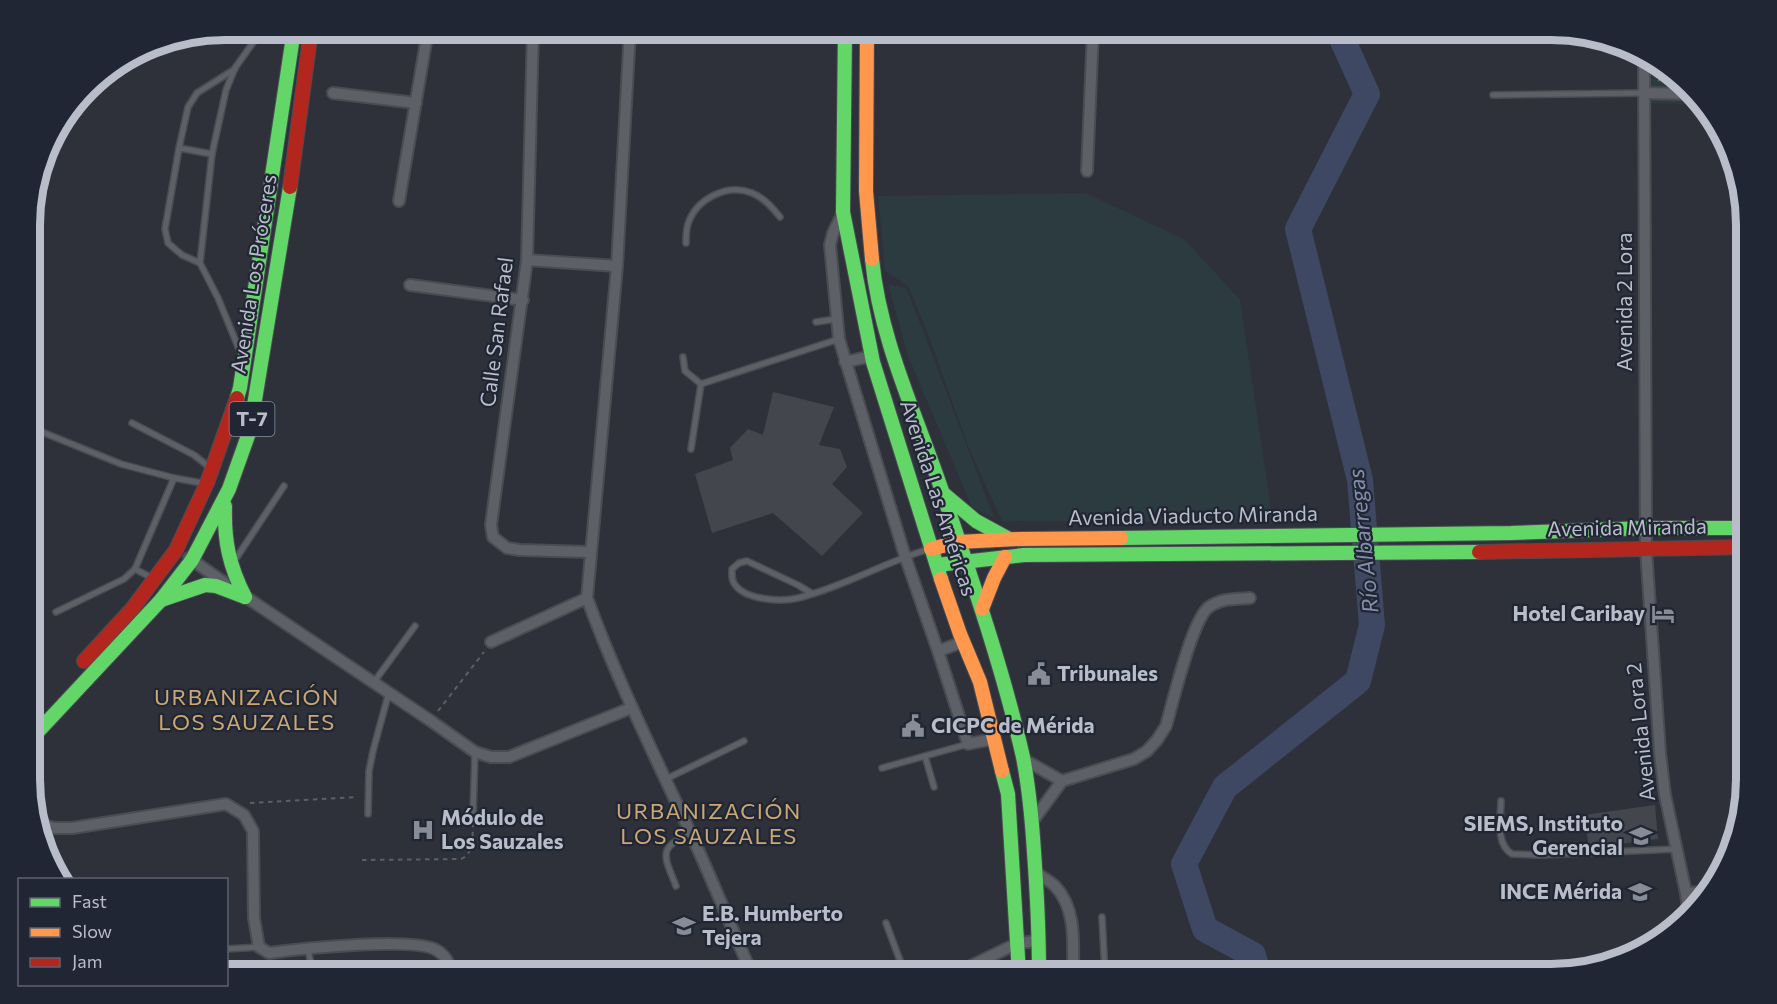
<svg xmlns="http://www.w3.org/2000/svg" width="1777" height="1004" viewBox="0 0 1777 1004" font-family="Commissioner,sans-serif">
<rect width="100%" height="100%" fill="#2e313a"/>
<g fill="#2c3b40">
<path d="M 1649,56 L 1701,105 L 1647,103 Z"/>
<path d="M 1085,193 L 1184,239 L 1240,300 L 1273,523 L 1002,521 L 968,446 L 928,334 L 908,286 L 885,271 L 878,196 Z"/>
<path d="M 888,284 L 906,288 L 924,333 L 994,518 L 972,507 L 908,356 Z"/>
</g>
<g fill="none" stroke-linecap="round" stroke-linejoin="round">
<path stroke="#3f4862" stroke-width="26" d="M 1258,974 L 1253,955 L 1205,929 L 1184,864 L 1225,787 L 1358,681 L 1372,625 L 1360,480 L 1298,229 L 1367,94 L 1338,30"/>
</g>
<g fill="#43464d">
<path d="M 773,392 L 834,407 L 819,445 L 840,449 L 847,467 L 832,484 L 863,513 L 822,556 L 773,513 L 712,533 L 695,474 L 733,460 L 730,448 L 748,429 L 763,435 Z"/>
<path d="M 1655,805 L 1658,839 L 1589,848 L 1584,815 Z"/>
</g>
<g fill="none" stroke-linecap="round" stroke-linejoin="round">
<g stroke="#4a4c52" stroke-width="8">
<g id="lane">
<path d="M 1493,95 L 1643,93"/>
<path d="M 179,148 L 212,154"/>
<path d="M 686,243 C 686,237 686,230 688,224 C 696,199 727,183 752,193 C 764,198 772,207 780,217"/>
<path d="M 200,263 L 182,255 L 168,243 L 165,229 L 179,148 L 188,107 L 197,93 L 235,69"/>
<path d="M 816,322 L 836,319"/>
<path d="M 239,349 L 218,298 L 200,263 L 212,154 L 226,90 L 235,68 L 262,30"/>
<path d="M 683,357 L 685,371 L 701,384"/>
<path d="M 701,384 L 839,339"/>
<path d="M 32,410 L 37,430 L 121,464 L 174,478 L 202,483"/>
<path d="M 132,423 L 194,455 L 208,466"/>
<path d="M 691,449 L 701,384"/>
<path d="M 235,560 L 284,486"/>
<path d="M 152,578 L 135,569 L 174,478"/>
<path d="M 811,593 L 798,585 L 747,561 L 739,563 L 732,569 C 732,575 731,581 736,586 C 747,600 782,602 798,598 C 843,587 885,562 929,549"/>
<path d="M 56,612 L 124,579 L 135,569"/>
<path d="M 374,682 L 415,626"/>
<path d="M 925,756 L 934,787"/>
<path d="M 882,768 L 968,744"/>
<path d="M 666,779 L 744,741"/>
<path d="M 1501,801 C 1501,817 1495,844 1512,854 L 1539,855 L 1677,849"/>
<path d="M 368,814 L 369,771 L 373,751 L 389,692"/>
<path d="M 473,814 L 475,753"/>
<path d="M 676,886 C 664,855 657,849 690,833"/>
<path d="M 1102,917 L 1105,974"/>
<path d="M 886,923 L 905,974"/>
<path d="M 226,949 L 259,947"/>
<path d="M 308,949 L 313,974"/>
</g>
</g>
<g stroke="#4a4c52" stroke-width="14">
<g id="street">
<path d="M 533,30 L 527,260 L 491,525 L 493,537 L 507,548 L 520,550 L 590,552"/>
<path d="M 630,30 L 617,266 L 587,598 C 616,678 654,754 690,832 C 712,879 731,927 752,974"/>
<path d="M 647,30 L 656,31 L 660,30"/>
<path d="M 1644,55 L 1646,549 L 1660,753 L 1665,795 L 1686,893 L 1688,909"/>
<path d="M 333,93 L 416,103"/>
<path d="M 1643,93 L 1690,94"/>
<path d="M 1087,171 L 1093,30"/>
<path d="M 399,201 L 428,30"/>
<path d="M 843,213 L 833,233 L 830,245 L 839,339 L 905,556 L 938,651 L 968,744 L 993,739"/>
<path d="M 527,260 L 617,266"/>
<path d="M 410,285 L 523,300"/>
<path d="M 845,362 L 872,356"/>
<path d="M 189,558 L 225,583"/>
<path d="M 243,595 L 431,721 L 475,752 L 491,757 L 509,757 L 631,708"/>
<path d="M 491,642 L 587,598"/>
<path d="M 938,651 L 963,642"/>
<path d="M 1023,759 L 1062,781"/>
<path d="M 1032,822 L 1062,781 L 1134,759 L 1147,751 L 1157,740 L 1166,726 C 1173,702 1192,619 1209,607 C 1221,598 1236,599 1250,598"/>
<path d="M 39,824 L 55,828 L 72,828 L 226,804 L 244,815 L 253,831 L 254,918 L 259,947 L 269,953 C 298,949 418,936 438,951 C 447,957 449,964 452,974"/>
<path d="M 1035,872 C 1042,877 1050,881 1055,886 C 1077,909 1073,945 1073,974"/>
<path d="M 1686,893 L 1705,892"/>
<path d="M 954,974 L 1018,943 L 1038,941"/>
</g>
</g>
<g stroke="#4a4c52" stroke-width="16">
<g id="fast">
<path d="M 845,30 L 843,212 L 873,362 L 941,579"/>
<path d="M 872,259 C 880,342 918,418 944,497 C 973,583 1003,669 1023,757 C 1029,788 1032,820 1034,852 C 1037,893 1039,933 1039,974"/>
<path d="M 237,398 L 240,388 L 294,30"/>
<path d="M 944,494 L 976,521 L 1009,539"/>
<path d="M 225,506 C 224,541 229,565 245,597"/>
<path d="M 1121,538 L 1511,533 L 1646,528 L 1747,528"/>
<path d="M 937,565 L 1024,555 L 1479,552"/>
<path d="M 161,600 L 205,585 L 216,586 L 245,597"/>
<path d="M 32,738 L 161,600 L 192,560 L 229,489 L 250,430 L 290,187"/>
<path d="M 1002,771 L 1008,794 L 1019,974"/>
</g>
</g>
<g stroke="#4a4c52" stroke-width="16">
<g id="slow">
<path d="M 867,30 L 866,191 L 872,259"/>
<path d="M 931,549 L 958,542 L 1020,539 L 1121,538"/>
<path d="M 941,579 L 960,634 L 980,682 L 1002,771"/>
<path d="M 982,609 L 994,578 L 1005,557"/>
</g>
</g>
<g stroke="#4a4c52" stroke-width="16">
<g id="jam">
<path d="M 290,187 L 311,30"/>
<path d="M 1479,552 L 1747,547"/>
<path d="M 84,661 L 132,609 L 176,550 L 207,483 L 237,398"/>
</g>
</g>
<g stroke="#5c5f65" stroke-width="2" stroke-dasharray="4.5 4.5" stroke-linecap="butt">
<path d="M 1199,34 L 1200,30"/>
<path d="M 1658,81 L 1667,73"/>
<path d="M 438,711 L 484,652"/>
<path d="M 250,803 L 358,797"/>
<path d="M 362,860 L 461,859 C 475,853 472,836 473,822"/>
</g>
<use href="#lane" stroke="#5e6068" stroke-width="5"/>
<use href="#street" stroke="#5e6068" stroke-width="10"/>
<use href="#fast" stroke="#63d668" stroke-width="14"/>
<use href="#slow" stroke="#ff974d" stroke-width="14"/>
<use href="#jam" stroke="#b3261e" stroke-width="14"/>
</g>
<defs>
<g id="hotel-bare" transform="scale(1.8)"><path d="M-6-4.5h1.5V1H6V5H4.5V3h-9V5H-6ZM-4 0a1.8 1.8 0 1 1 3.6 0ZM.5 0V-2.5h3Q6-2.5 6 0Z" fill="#888c97" stroke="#212634" stroke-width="2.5" paint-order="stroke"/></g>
<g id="civic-bare" transform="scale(1.8)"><path d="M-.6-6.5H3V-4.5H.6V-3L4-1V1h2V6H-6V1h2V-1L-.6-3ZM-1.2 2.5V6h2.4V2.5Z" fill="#888c97" stroke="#212634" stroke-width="2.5" paint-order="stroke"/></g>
<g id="hospital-bare" transform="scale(1.8)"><path d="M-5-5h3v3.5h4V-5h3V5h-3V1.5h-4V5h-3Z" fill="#888c97" stroke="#212634" stroke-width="2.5" paint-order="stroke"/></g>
<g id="university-bare" transform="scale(1.8)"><path d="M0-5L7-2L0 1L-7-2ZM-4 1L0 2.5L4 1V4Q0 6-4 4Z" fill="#888c97" stroke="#212634" stroke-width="2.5" paint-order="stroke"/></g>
<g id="school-bare" transform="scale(1.8)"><path d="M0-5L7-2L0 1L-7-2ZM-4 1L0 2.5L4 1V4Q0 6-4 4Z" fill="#888c97" stroke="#212634" stroke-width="2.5" paint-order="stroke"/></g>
</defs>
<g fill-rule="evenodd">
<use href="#hotel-bare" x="1663" y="614"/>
<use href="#civic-bare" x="1039" y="674"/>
<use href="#civic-bare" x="913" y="726"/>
<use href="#hospital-bare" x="423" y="830"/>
<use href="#university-bare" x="1641" y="836"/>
<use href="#university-bare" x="1640" y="892"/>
<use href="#school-bare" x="684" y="926"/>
</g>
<g text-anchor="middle" stroke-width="4.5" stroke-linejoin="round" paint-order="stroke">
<rect fill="#212634" stroke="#8b909c" stroke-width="1.5" x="229.5" y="402" width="45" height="34" rx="4.5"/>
<g font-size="20" font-weight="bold" fill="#b9bdc9">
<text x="252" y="426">T-7</text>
</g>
<g font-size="21" fill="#b9bdc9" stroke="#212634">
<text transform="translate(254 274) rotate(-81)" y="7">Avenida Los Próceres</text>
<text transform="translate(1625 302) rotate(-90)" y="7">Avenida 2 Lora</text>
<text transform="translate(497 332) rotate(-83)" y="7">Calle San Rafael</text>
<text transform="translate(938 498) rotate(72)" y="7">Avenida Las Américas</text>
<text transform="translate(1193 516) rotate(-1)" y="7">Avenida Viaducto Miranda</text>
<text transform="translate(1627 528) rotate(-1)" y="7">Avenida Miranda</text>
<text transform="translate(1641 732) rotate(-96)" y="7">Avenida Lora 2</text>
</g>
<g font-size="21" font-weight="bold" fill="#b9bdc9" stroke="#212634" text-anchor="start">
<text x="1645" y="621" text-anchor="end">Hotel Caribay</text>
<text x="1057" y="681">Tribunales</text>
<text x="931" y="733">CICPC de Mérida</text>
<text x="441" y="825">Módulo de<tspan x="441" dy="24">Los Sauzales</tspan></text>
<text x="1623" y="831" text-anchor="end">SIEMS, Instituto<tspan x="1623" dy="24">Gerencial</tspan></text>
<text x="1622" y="899" text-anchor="end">INCE Mérida</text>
<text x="702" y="921">E.B. Humberto<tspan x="702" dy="24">Tejera</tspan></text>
</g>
<g font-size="22" font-style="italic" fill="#848fad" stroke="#212634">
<text transform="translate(1363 541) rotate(-96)" y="8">Río Albarregas</text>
</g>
<g font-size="22" letter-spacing="1.5" fill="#cba773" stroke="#212634">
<text x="247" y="705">URBANIZACIÓN<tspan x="247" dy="25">LOS SAUZALES</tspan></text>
<text x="709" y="819">URBANIZACIÓN<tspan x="709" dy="25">LOS SAUZALES</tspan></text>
</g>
</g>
<path d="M0 0H1777V1004H0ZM225 40H1551A185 185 0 0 1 1736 225V779A185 185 0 0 1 1551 964H225A185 185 0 0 1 40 779V225A185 185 0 0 1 225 40Z" fill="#212634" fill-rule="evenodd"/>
<path fill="none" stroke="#b9bdc9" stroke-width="8" d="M225 40H1551A185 185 0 0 1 1736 225V779A185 185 0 0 1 1551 964H225A185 185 0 0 1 40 779V225A185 185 0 0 1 225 40Z"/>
<rect x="18" y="878" width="210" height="108" fill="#212634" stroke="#5e6270" stroke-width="1.5"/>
<rect x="30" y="898" width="30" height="9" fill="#63d668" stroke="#5e6270" stroke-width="1.5"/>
<text x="72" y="908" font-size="18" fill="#b9bdc9">Fast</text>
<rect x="30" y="928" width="30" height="9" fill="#ff974d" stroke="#5e6270" stroke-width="1.5"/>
<text x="72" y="938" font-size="18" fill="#b9bdc9">Slow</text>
<rect x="30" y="958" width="30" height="9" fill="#b3261e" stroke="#5e6270" stroke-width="1.5"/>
<text x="72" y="968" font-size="18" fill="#b9bdc9">Jam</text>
</svg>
